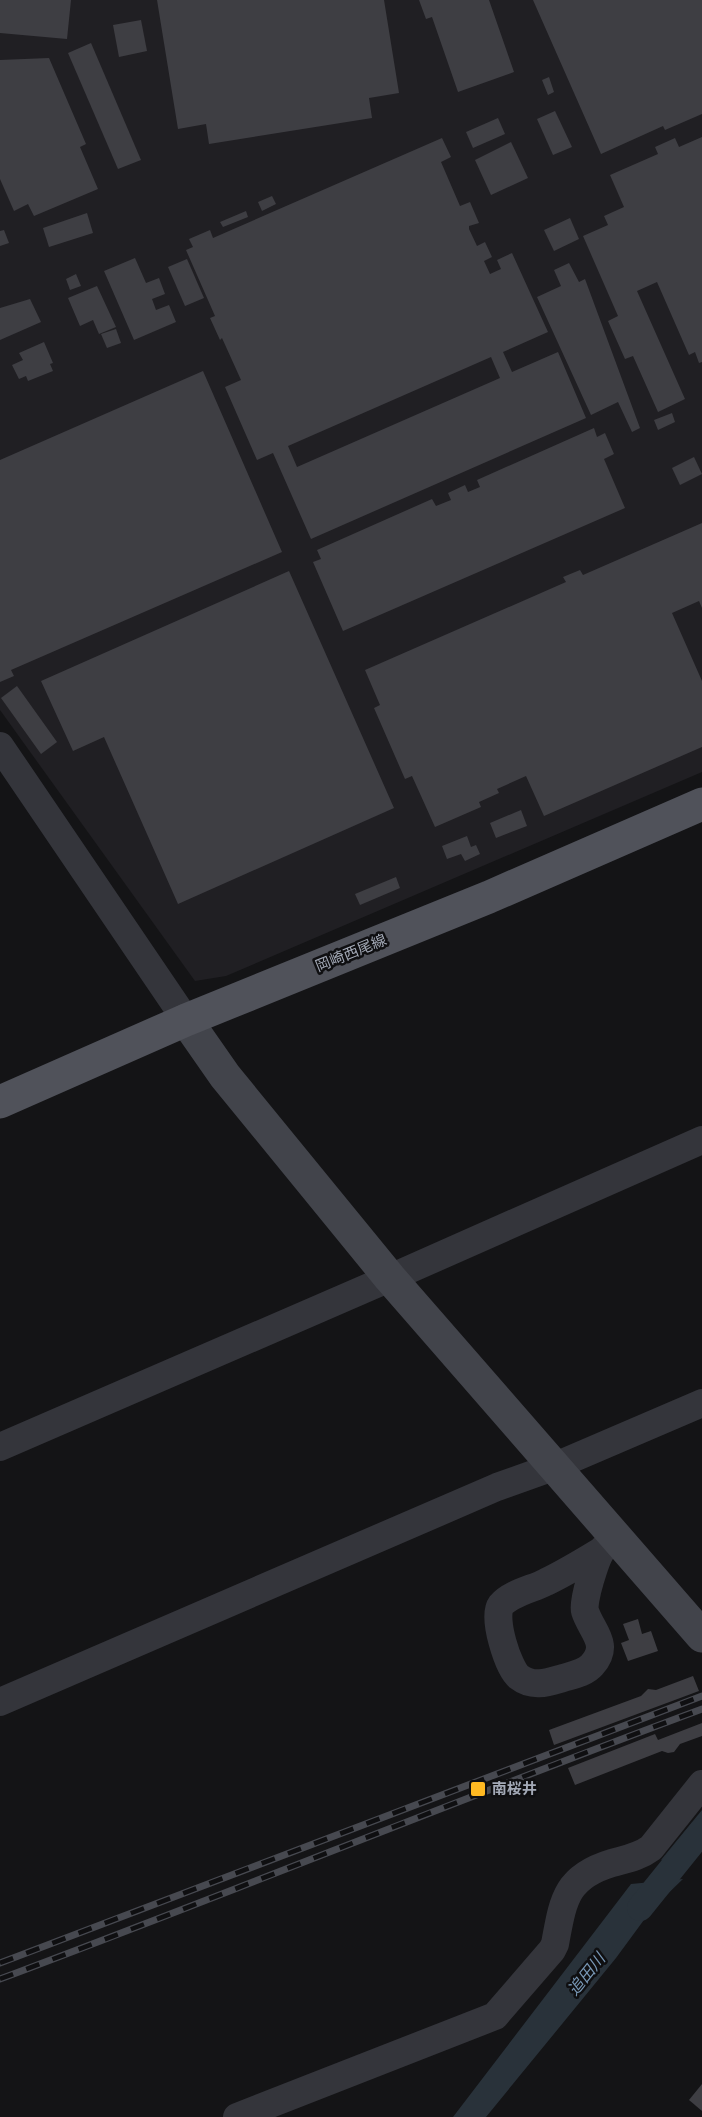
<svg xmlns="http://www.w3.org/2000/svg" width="702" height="2117" viewBox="0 0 702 2117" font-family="Overpass,'Noto Sans JP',sans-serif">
<rect width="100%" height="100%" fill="#141416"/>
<path fill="#201f23" d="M 0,0 L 702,0 L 702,772 L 226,976 L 195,981 L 0,710 Z"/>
<g fill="#29323a">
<path d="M 702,1810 L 702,1847 L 694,1857 L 661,1860 Z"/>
<path d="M 683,1879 L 652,1909 L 616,1958 L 486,2117 L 453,2117 L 631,1884 Z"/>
</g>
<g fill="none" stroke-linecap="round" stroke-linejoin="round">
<path stroke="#29323a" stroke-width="26" d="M 640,1908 L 702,1831"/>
</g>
<g fill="#3e3e43" fill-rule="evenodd">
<path d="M 0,0 L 71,0 L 67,39 L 0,33 Z"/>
<path d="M 157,0 L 384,0 L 399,93 L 369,98 L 372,118 L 209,144 L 206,124 L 178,129 Z"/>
<path d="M 419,0 L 489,0 L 514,72 L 458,92 L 432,17 L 426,19 Z"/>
<path d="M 533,0 L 702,0 L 702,114 L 665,130 L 663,126 L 601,154 Z"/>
<path d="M 141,20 L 147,51 L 119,57 L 113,25 Z"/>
<path d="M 91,43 L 141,160 L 118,169 L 68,53 Z"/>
<path d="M 49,58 L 86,144 L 80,147 L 98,189 L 34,216 L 28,204 L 14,211 L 0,179 L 0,60 Z"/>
<path d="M 549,77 L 554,92 L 548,95 L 542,80 Z"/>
<path d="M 555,111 L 572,147 L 553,155 L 537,119 Z"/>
<path d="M 498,118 L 505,134 L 473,148 L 466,132 Z"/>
<path d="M 702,137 L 702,362 L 699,363 L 695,352 L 689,355 L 657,282 L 637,291 L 685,399 L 658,412 L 633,356 L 625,359 L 608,321 L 618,316 L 583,236 L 608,225 L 604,216 L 624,207 L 610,175 L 658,154 L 655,147 L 675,138 L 679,147 Z"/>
<path d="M 442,138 L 451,157 L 441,162 L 460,206 L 470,202 L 479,223 L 469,226 L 469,229 L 477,246 L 485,242 L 492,257 L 484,261 L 490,274 L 501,269 L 497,260 L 512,253 L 548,332 L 503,352 L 512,372 L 558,352 L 586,418 L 311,539 L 273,453 L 257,460 L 225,387 L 241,380 L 222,338 L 220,340 L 210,318 L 215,316 L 186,250 L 193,247 L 189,239 L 210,230 L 213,238 ZM 491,357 L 500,378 L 297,467 L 288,446 Z"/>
<path d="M 511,142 L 528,178 L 491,195 L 475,160 Z"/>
<path d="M 272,196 L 276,204 L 262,211 L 258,202 Z"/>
<path d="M 246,211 L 248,217 L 223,227 L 220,222 Z"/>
<path d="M 87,213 L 93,233 L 49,247 L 43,228 Z"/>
<path d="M 570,218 L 579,239 L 554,251 L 544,230 Z"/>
<path d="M 4,230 L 9,243 L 0,246 L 0,231 Z"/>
<path d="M 135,258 L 146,283 L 159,278 L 165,294 L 152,299 L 156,310 L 169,305 L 176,322 L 134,340 L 104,271 Z"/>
<path d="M 187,259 L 204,298 L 185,306 L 168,267 Z"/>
<path d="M 569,263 L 579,282 L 585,279 L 640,428 L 632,432 L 618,402 L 591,415 L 537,297 L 561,286 L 554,270 Z"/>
<path d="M 76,274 L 81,286 L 70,290 L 66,279 Z"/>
<path d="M 97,286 L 116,327 L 99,334 L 93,320 L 80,326 L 68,298 Z"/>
<path d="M 30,299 L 41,322 L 0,340 L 0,308 Z"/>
<path d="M 116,329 L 121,343 L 107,348 L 101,334 Z"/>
<path d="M 44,342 L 53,363 L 50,364 L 53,371 L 28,381 L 26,376 L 19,379 L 12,365 L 23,360 L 19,353 Z"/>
<path d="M 203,371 L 282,552 L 11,670 L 14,676 L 0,682 L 0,460 Z"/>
<path d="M 672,413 L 675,422 L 658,430 L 654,420 Z"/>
<path d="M 594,428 L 597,437 L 605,433 L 614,454 L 604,459 L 625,508 L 343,631 L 313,562 L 321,559 L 317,550 L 432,499 L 436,506 L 451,500 L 448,493 L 465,485 L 468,492 L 480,487 L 477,480 Z"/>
<path d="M 694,457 L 702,474 L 680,485 L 672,468 Z"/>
<path d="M 702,523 L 702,608 L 699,601 L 672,613 L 702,681 L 702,747 L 544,816 L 526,776 L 497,789 L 499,793 L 479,802 L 481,807 L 435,827 L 412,776 L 405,779 L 374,708 L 380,705 L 365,670 L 566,582 L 563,577 L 580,570 L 583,575 Z"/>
<path d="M 289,571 L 394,808 L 178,904 L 104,737 L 73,751 L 41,681 Z"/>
<path d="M 17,686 L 57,742 L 41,754 L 1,698 Z"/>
<path d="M 521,810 L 527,826 L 496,838 L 490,823 Z"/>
<path d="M 467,836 L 471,847 L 476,845 L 480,854 L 465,861 L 461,854 L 447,859 L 442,846 Z"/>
<path d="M 396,877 L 400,888 L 360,905 L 355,894 Z"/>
<path d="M 638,1619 L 642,1634 L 651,1631 L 658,1651 L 628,1661 L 621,1643 L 629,1640 L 623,1624 Z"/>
<path d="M 693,1676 L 699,1691 L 554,1745 L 549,1730 L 641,1696 L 648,1689 L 656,1690 Z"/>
<path d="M 702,1723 L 702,1736 L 680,1744 L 674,1752 L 668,1753 L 662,1751 L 575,1785 L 568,1768 L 655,1734 L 658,1740 Z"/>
<path d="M 702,2084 L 702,2111 L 689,2100 Z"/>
</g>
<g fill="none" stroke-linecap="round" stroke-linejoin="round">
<g stroke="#34353b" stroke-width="28">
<path d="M 0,746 L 186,1020"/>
<path d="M 0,1447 L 390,1278 L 702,1140"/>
<path d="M 601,1551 C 583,1562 565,1573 546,1582 C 533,1589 511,1593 501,1605 C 492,1617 508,1668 519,1677 C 533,1688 549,1682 563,1678 C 573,1675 585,1673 592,1665 C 611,1644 591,1631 585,1611 C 582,1602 596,1558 602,1550 C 605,1546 612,1543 616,1539"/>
<path d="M 0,1702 L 497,1487 L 553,1467 L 702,1403"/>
<path d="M 237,2117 L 495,2016 L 552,1950 L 555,1944 C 563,1901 565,1877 612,1863 C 626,1859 639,1857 651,1848 L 702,1784"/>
</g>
<path stroke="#42444b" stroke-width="33" d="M 186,1020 L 225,1076 L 390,1278 L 702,1636"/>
<path stroke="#50525a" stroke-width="33" d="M 0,1102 L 186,1020 L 489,897 L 702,804"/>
<g stroke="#474950" stroke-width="7">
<g id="rail">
<path d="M 0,1963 L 702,1696"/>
<path d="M 0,1979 C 235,1891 467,1796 702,1709"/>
</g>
</g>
<use href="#rail" stroke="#0f0f11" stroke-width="4.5" stroke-dasharray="14" stroke-linecap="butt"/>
</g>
<rect fill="#ffb922" stroke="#0f0f11" stroke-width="2" x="470" y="1781" width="16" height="16" rx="3"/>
<g text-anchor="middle" stroke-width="5" stroke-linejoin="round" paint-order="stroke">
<g font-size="15" fill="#a4aab7" stroke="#0f0f11">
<text transform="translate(351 953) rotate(-22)" y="5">岡崎西尾線</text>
</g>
<g font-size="15" font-weight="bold" fill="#a4aab7" stroke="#0f0f11" text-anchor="start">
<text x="492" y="1794">南桜井</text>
</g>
<g font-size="16" font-style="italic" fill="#7897b5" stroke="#0f0f11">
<text transform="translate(586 1974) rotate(-51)" y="6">追田川</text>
</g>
</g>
</svg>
